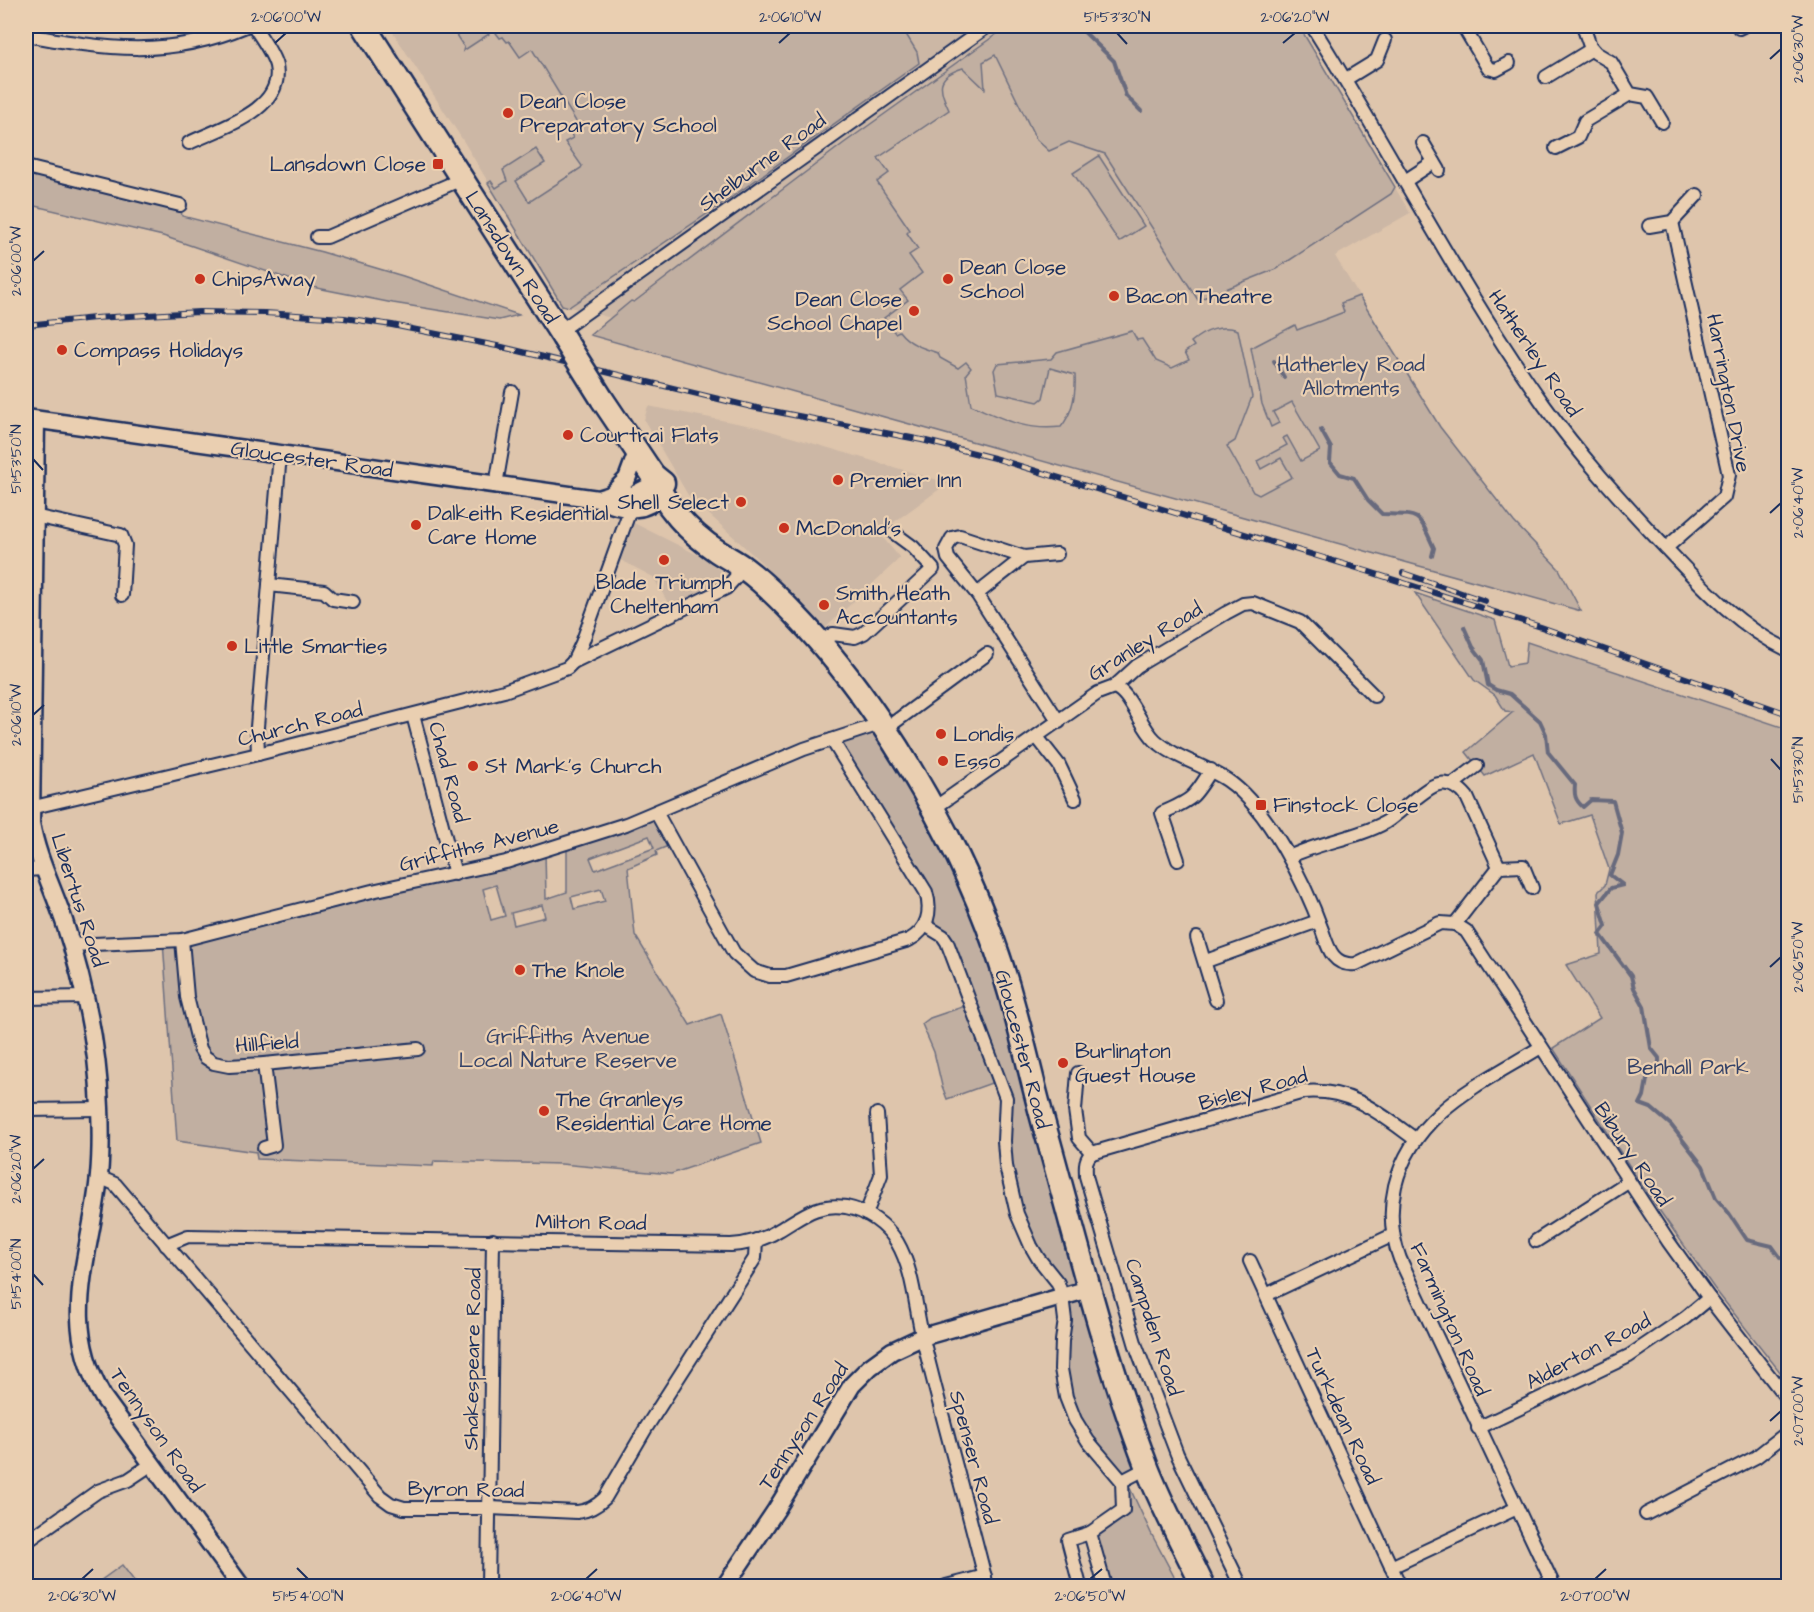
<svg xmlns="http://www.w3.org/2000/svg" width="1814" height="1612" viewBox="0 0 1814 1612" font-family="'Architects Daughter',sans-serif">
<rect width="100%" height="100%" fill="#dec5ac"/>
<filter id="ink" filterUnits="userSpaceOnUse"><feTurbulence type="fractalNoise" baseFrequency=".0167" numOctaves="2"/><feDisplacementMap in="SourceGraphic" scale="12" xChannelSelector="R" yChannelSelector="G"/><feConvolveMatrix kernelMatrix="1 2 1 2 8 2 1 2 1" color-interpolation-filters="sRGB"/></filter>
<g filter="url(#ink)">
<g fill="#ccb7a5">
<path d="M 389,26 L 1299,26 L 1410,213 L 1335,256 L 1365,306 L 1343,446 L 1284,513 L 1029,429 L 562,305 L 464,142 Z"/>
<path d="M 648,406 L 757,427 L 948,483 L 879,533 L 900,558 L 823,630 L 762,563 L 688,495 L 644,420 Z"/>
<path d="M 632,522 L 706,559 L 729,578 L 671,608 L 653,577 L 617,558 Z"/>
</g>
<g fill="#c1afa1" stroke="#6e6f80" stroke-width="1.5" fill-rule="evenodd">
<path d="M 448,26 L 495,26 L 487,30 L 489,34 L 463,51 L 464,47 L 456,35 L 457,32 Z"/>
<path d="M 496,26 L 901,26 L 917,52 L 919,63 L 732,197 L 569,307 L 562,305 L 488,183 L 491,181 L 496,188 L 507,181 L 503,170 L 536,149 L 545,163 L 516,181 L 529,202 L 581,168 L 582,166 L 565,142 L 573,138 L 569,130 L 577,123 L 532,49 L 520,57 L 509,41 L 507,42 L 503,37 L 500,38 L 496,33 L 499,31 Z"/>
<path d="M 1008,26 L 1299,26 L 1395,187 L 1391,194 L 1276,269 L 1198,300 L 1105,154 L 1069,142 L 1049,151 L 1036,139 L 995,55 L 983,62 L 985,89 L 963,68 C 936,76 938,87 949,110 L 878,158 L 889,173 L 877,182 L 910,230 L 907,233 L 918,249 L 909,255 L 922,273 L 900,290 L 908,300 L 884,318 L 895,333 L 899,331 C 909,344 922,348 938,353 L 940,358 L 958,368 L 966,362 L 971,368 L 966,374 L 971,405 C 1004,419 1024,431 1061,427 C 1073,412 1076,394 1075,375 L 1050,368 L 1043,398 L 1038,402 L 998,393 L 994,370 L 997,364 L 1051,359 L 1057,352 L 1132,331 L 1137,340 L 1142,339 L 1156,361 L 1172,368 L 1189,360 L 1185,352 L 1194,346 L 1191,342 C 1204,331 1221,324 1238,330 L 1252,397 L 1235,441 L 1227,446 L 1253,492 L 1259,495 L 1292,477 L 1281,458 L 1261,469 L 1257,461 L 1287,445 L 1283,438 L 1287,436 L 1301,461 L 1320,451 L 1292,402 L 1273,412 L 1279,423 L 1271,427 L 1262,404 L 1251,348 L 1295,325 L 1297,330 L 1344,312 L 1341,303 L 1359,296 L 1440,427 L 1514,522 L 1559,569 L 1581,611 L 590,335 L 631,301 L 634,302 L 844,143 Z"/>
<path d="M 1099,156 L 1144,226 L 1119,242 L 1073,173 Z"/>
<path d="M 26,167 L 180,205 L 182,216 L 322,252 L 403,276 L 519,315 L 499,320 L 393,303 L 312,287 L 163,236 L 26,204 Z"/>
<path d="M 1415,593 L 1495,620 L 1508,666 L 1525,663 L 1527,642 L 1788,729 L 1788,1382 L 1714,1288 L 1643,1187 L 1553,1048 L 1600,1018 L 1566,965 L 1601,954 L 1598,892 L 1605,885 L 1609,869 L 1590,815 L 1561,824 L 1534,753 L 1485,776 L 1466,752 L 1513,712 L 1505,711 L 1495,695 L 1474,680 Z"/>
<path d="M 880,724 L 960,862 L 1147,1468 L 1122,1481 L 1088,1441 L 1066,1397 L 1065,1308 L 1017,1214 L 997,1081 L 947,1099 L 942,1086 L 934,1052 L 922,1024 L 930,1018 L 971,1004 L 947,942 L 925,925 L 929,907 L 832,740 Z"/>
<path d="M 656,812 L 673,844 L 656,851 L 657,855 L 628,868 L 635,935 L 690,1025 L 721,1014 L 761,1143 L 671,1174 L 561,1164 L 434,1161 L 433,1166 L 257,1159 L 256,1152 L 177,1141 L 163,941 L 545,851 L 546,899 L 567,892 L 567,844 ZM 649,836 L 654,848 L 595,870 L 590,858 ZM 496,885 L 505,916 L 491,920 L 483,889 ZM 601,889 L 605,901 L 574,909 L 571,897 ZM 542,905 L 545,917 L 514,925 L 511,913 Z"/>
<path d="M 1128,1484 L 1151,1533 L 1179,1586 L 1109,1586 L 1095,1532 L 1128,1514 L 1129,1507 L 1126,1487 Z"/>
<path d="M 122,1565 L 138,1586 L 93,1586 Z"/>
</g>
<g fill="none" stroke-linecap="round" stroke-linejoin="round">
<g stroke="#686a7d" stroke-width="4">
<path d="M 1078,26 L 1114,61 L 1126,96 L 1141,111"/>
<path d="M 1274,361 L 1284,377"/>
<path d="M 1321,430 L 1331,448 L 1330,462 L 1340,474 L 1354,478 L 1368,500 L 1382,514 C 1422,515 1417,512 1434,548 L 1432,556"/>
<path d="M 1464,627 L 1473,647 L 1483,660 L 1488,685 L 1496,690 L 1510,694 L 1540,721 L 1546,734 L 1548,752 L 1575,785 C 1574,795 1575,800 1583,807 L 1591,800 L 1613,801 L 1622,833 L 1618,855 L 1610,875 L 1623,885 L 1611,888 L 1599,903 L 1606,926 L 1600,934 L 1631,976 L 1634,988 L 1644,1006 L 1651,1048 L 1659,1058 L 1659,1064 L 1648,1074 L 1644,1096 L 1640,1104 L 1651,1108 L 1671,1125 L 1703,1166 L 1716,1198 L 1729,1213 L 1747,1240 L 1772,1246 L 1780,1257 L 1788,1260"/>
</g>
<g stroke="#1b2f5e" stroke-width="16">
<g id="street">
<path d="M 1312,26 C 1391,151 1458,284 1544,405 C 1579,454 1620,499 1661,543 C 1700,584 1737,626 1788,650"/>
<path d="M 1463,26 L 1488,68 L 1496,70 L 1509,63"/>
<path d="M 1583,26 L 1590,46 L 1596,53 L 1611,62 L 1630,94 L 1647,97 L 1662,122"/>
<path d="M 1739,28 L 1743,26"/>
<path d="M 26,35 C 107,49 167,59 246,26"/>
<path d="M 1546,77 L 1592,49"/>
<path d="M 1346,79 L 1377,60 L 1385,40"/>
<path d="M 189,143 C 220,128 285,110 276,66 C 273,53 261,38 254,26"/>
<path d="M 1423,143 L 1439,170"/>
<path d="M 1556,148 L 1578,137 L 1585,121 L 1630,94"/>
<path d="M 26,167 L 180,205"/>
<path d="M 1405,181 L 1434,162"/>
<path d="M 1649,226 L 1672,222 L 1697,195"/>
<path d="M 317,237 L 327,237 L 462,179"/>
<path d="M 560,331 L 988,26"/>
<path d="M 496,485 L 512,392"/>
<path d="M 34,516 L 121,535 L 125,545 L 122,595"/>
<path d="M 1666,548 L 1724,497 L 1729,475 L 1672,222"/>
<path d="M 1057,554 L 1024,557 L 960,536 L 952,538 L 946,549 L 948,558 L 977,594 L 1059,722"/>
<path d="M 269,585 L 324,591 L 333,599 L 353,602"/>
<path d="M 977,594 L 1024,557"/>
<path d="M 821,642 L 833,634 L 855,637 L 864,633 L 933,569 L 913,547 L 894,533"/>
<path d="M 573,662 L 726,588 L 736,577 L 737,564"/>
<path d="M 1114,687 C 1130,692 1140,726 1155,740 C 1175,758 1204,765 1227,780 C 1268,808 1305,883 1322,930 C 1328,948 1333,967 1356,964 L 1440,923 L 1455,924 L 1466,931 L 1668,1241 L 1709,1298 L 1788,1400"/>
<path d="M 413,715 L 455,874"/>
<path d="M 884,730 L 987,654"/>
<path d="M 1037,737 L 1059,765 L 1075,799"/>
<path d="M 258,754 L 257,727 L 280,454"/>
<path d="M 1452,785 L 1477,766"/>
<path d="M 30,808 L 258,754 L 504,691 L 567,668 L 573,662 L 582,643 L 630,510"/>
<path d="M 933,809 L 1098,693 L 1114,687 L 1137,666 L 1226,613 L 1243,604 L 1253,603 L 1300,622 L 1374,696"/>
<path d="M 656,812 L 734,953 L 754,971 L 770,976 L 786,976 L 909,940 C 928,930 932,911 926,892 L 832,740"/>
<path d="M 1289,857 C 1319,842 1358,838 1386,822 C 1399,814 1426,786 1439,784 C 1450,782 1460,788 1467,797 L 1499,867"/>
<path d="M 1178,860 L 1162,813 C 1192,800 1194,798 1211,770"/>
<path d="M 26,870 L 43,869"/>
<path d="M 1455,924 L 1499,867 L 1523,866 L 1532,888"/>
<path d="M 925,925 L 943,936 L 947,942 L 1006,1098 L 1004,1141 L 1006,1166 L 1017,1214 L 1031,1246 L 1038,1258 L 1058,1283 L 1062,1296 L 1065,1320 L 1062,1341 L 1061,1369 L 1066,1397 L 1075,1420 L 1088,1441 L 1122,1481"/>
<path d="M 1197,938 L 1216,1000"/>
<path d="M 182,940 L 187,997 L 200,1049 L 205,1057 L 214,1063 L 229,1066 L 264,1064 L 418,1049"/>
<path d="M 72,945 L 182,940 L 372,891 L 506,862 L 626,824 L 804,749 L 880,724"/>
<path d="M 1206,961 L 1318,921"/>
<path d="M 26,998 L 86,997"/>
<path d="M 1541,1047 C 1481,1084 1413,1112 1395,1186 C 1389,1212 1391,1235 1400,1259 L 1554,1586"/>
<path d="M 1078,1073 L 1075,1110 L 1079,1138 L 1092,1153 C 1084,1160 1086,1167 1086,1176 L 1136,1346 L 1177,1454 L 1241,1586"/>
<path d="M 26,1110 L 100,1109"/>
<path d="M 264,1148 L 274,1145 L 264,1064"/>
<path d="M 1092,1153 L 1304,1092 C 1351,1088 1379,1113 1415,1139"/>
<path d="M 99,1177 L 115,1184 L 380,1496 L 391,1504 L 404,1508 L 490,1508 L 577,1512 C 589,1511 597,1506 605,1498 L 646,1428 L 755,1258 L 756,1240"/>
<path d="M 866,1214 L 881,1175 L 877,1114"/>
<path d="M 1536,1241 L 1628,1182"/>
<path d="M 166,1245 L 188,1236 L 731,1245 C 748,1244 765,1239 779,1230 C 803,1216 816,1203 846,1207 C 867,1211 886,1224 897,1242 C 914,1271 915,1307 923,1339 C 943,1422 967,1504 987,1586"/>
<path d="M 1250,1261 L 1400,1586"/>
<path d="M 1266,1295 L 1393,1235"/>
<path d="M 1478,1428 L 1629,1356 L 1685,1318 L 1709,1298"/>
<path d="M 1122,1481 L 1147,1468"/>
<path d="M 1646,1514 L 1756,1457 L 1788,1432"/>
<path d="M 26,1542 L 98,1491 L 128,1480 L 152,1464"/>
<path d="M 1391,1567 L 1517,1508"/>
<path d="M 488,1586 L 493,1240"/>
<path d="M 946,1586 L 985,1576"/>
<path d="M 1080,1586 L 1068,1540 L 1090,1533"/>
<path d="M 1105,1586 L 1090,1533 L 1123,1510 L 1122,1481"/>
</g>
</g>
<g stroke="#1b2f5e" stroke-width="21">
<g id="secondary">
<path d="M 26,418 L 598,499 C 624,511 652,516 665,485 L 656,483 L 633,495 L 611,495 L 598,499"/>
<path d="M 36,420 L 31,823 C 37,858 53,888 64,921 C 84,982 98,1044 100,1108 C 101,1131 101,1154 99,1176 C 91,1258 58,1319 103,1397 L 241,1586"/>
<path d="M 611,495 L 627,479 L 637,452"/>
<path d="M 725,1586 L 776,1510 L 852,1385 L 870,1367 L 892,1351 L 922,1337 L 1089,1289"/>
</g>
</g>
<g stroke="#1b2f5e" stroke-width="27">
<g id="highway">
<path d="M 364,26 L 563,337"/>
<path d="M 602,399 L 653,475 L 663,483"/>
<path d="M 653,475 C 664,506 690,533 717,551 C 726,557 736,562 744,568 C 763,582 780,599 796,616 C 855,677 908,759 947,835 C 977,893 1001,956 1017,1019 C 1028,1060 1037,1102 1049,1142 C 1079,1251 1106,1360 1146,1465 C 1162,1507 1184,1546 1203,1586"/>
</g>
</g>
<use href="#street" stroke="#eacfb1" stroke-width="12"/>
<use href="#secondary" stroke="#eacfb1" stroke-width="16"/>
<use href="#highway" stroke="#eacfb1" stroke-width="22"/>
<g stroke="#1b2f5e" stroke-width="6">
<g id="rail">
<path d="M 26,325 L 95,318 L 199,312 L 265,313 L 344,318 L 392,325 L 502,347 L 752,407 L 922,440 L 994,458 L 1370,572 L 1541,627 L 1788,714"/>
<path d="M 1403,573 L 1485,601"/>
</g>
</g>
<use href="#rail" stroke="#eacfb1" stroke-width="4" stroke-dasharray="11" stroke-linecap="butt"/>
<g stroke="#1b2f5e" stroke-width="27" stroke-linecap="butt">
<path id="highway-bridge" d="M 563,337 L 602,399"/>
</g>
<use href="#highway-bridge" stroke="#eacfb1" stroke-width="22"/>
</g>
</g>
<path fill="none" stroke="#1b2f5e" stroke-width="2" d="M 1117,33 L 1127,44M 275,43 L 286,33M 779,43 L 790,33M 1283,43 L 1295,33M 1770,59 L 1781,49M 33,261 L 44,251M 33,459 L 43,470M 1770,513 L 1781,503M 33,715 L 44,705M 1771,759 L 1781,770M 1770,967 L 1781,957M 33,1169 L 44,1159M 33,1274 L 43,1285M 1770,1421 L 1781,1411M 297,1568 L 308,1579M 82,1579 L 93,1569M 586,1579 L 597,1569M 1090,1579 L 1102,1569M 1595,1579 L 1606,1569"/>
<g fill="#c8321e" stroke="#eacfb1" stroke-width="2">
<circle cx="508" cy="113" r="6"/>
<rect x="432" y="158" width="12" height="12" rx="3"/>
<circle cx="200" cy="279" r="6"/>
<circle cx="948" cy="279" r="6"/>
<circle cx="1114" cy="296" r="6"/>
<circle cx="914" cy="311" r="6"/>
<circle cx="62" cy="350" r="6"/>
<circle cx="568" cy="435" r="6"/>
<circle cx="838" cy="480" r="6"/>
<circle cx="741" cy="502" r="6"/>
<circle cx="416" cy="525" r="6"/>
<circle cx="784" cy="528" r="6"/>
<circle cx="664" cy="560" r="6"/>
<circle cx="824" cy="605" r="6"/>
<circle cx="232" cy="646" r="6"/>
<circle cx="941" cy="734" r="6"/>
<circle cx="943" cy="761" r="6"/>
<circle cx="473" cy="766" r="6"/>
<rect x="1255" y="799" width="12" height="12" rx="3"/>
<circle cx="520" cy="970" r="6"/>
<circle cx="1063" cy="1063" r="6"/>
<circle cx="544" cy="1111" r="6"/>
</g>
<g text-anchor="middle" stroke-width="4.5" stroke-linejoin="round" paint-order="stroke">
<g font-size="21" fill="#1b2f5e" stroke="#eacfb1" text-anchor="start">
<text x="520" y="108">Dean Close<tspan x="520" dy="24">Preparatory School</tspan></text>
<text x="426" y="171" text-anchor="end">Lansdown Close</text>
<text x="960" y="274">Dean Close<tspan x="960" dy="24">School</tspan></text>
<text x="212" y="286">ChipsAway</text>
<text x="1126" y="303">Bacon Theatre</text>
<text x="902" y="306" text-anchor="end">Dean Close<tspan x="902" dy="24">School Chapel</tspan></text>
<text x="74" y="357">Compass Holidays</text>
<text x="580" y="442">Courtrai Flats</text>
<text x="850" y="487">Premier Inn</text>
<text x="729" y="509" text-anchor="end">Shell Select</text>
<text x="428" y="520">Dalkeith Residential<tspan x="428" dy="24">Care Home</tspan></text>
<text x="796" y="535">McDonald's</text>
<text x="664" y="589" text-anchor="middle">Blade Triumph<tspan x="664" dy="24">Cheltenham</tspan></text>
<text x="836" y="600">Smith Heath<tspan x="836" dy="24">Accountants</tspan></text>
<text x="244" y="653">Little Smarties</text>
<text x="953" y="741">Londis</text>
<text x="955" y="768">Esso</text>
<text x="485" y="773">St Mark's Church</text>
<text x="1273" y="812">Finstock Close</text>
<text x="532" y="977">The Knole</text>
<text x="1075" y="1058">Burlington<tspan x="1075" dy="24">Guest House</tspan></text>
<text x="556" y="1106">The Granleys<tspan x="556" dy="24">Residential Care Home</tspan></text>
</g>
<g font-size="21" fill="#1b2f5e" stroke="#eacfb1">
<text transform="translate(762 162) rotate(-36)" y="7">Shelburne Road</text>
<text transform="translate(512 257) rotate(57)" y="7">Lansdown Road</text>
<text transform="translate(1535 353) rotate(56)" y="7">Hatherley Road</text>
<text transform="translate(1729 393) rotate(79)" y="7">Harrington Drive</text>
<text transform="translate(312 459) rotate(8)" y="7">Gloucester Road</text>
<text transform="translate(1145 641) rotate(-32)" y="7">Granley Road</text>
<text transform="translate(300 724) rotate(-14)" y="7">Church Road</text>
<text transform="translate(449 772) rotate(75)" y="7">Chad Road</text>
<text transform="translate(479 845) rotate(-14)" y="7">Griffiths Avenue</text>
<text transform="translate(79 900) rotate(72)" y="7">Libertus Road</text>
<text transform="translate(267 1043) rotate(-4)" y="7">Hillfield</text>
<text transform="translate(1023 1049) rotate(75)" y="7">Gloucester Road</text>
<text transform="translate(1253 1089) rotate(-15)" y="7">Bisley Road</text>
<text transform="translate(1633 1154) rotate(56)" y="7">Bibury Road</text>
<text transform="translate(591 1222) rotate(1)" y="7">Milton Road</text>
<text transform="translate(1450 1319) rotate(66)" y="7">Farmington Road</text>
<text transform="translate(1154 1327) rotate(72)" y="7">Campden Road</text>
<text transform="translate(1588 1351) rotate(-28)" y="7">Alderton Road</text>
<text transform="translate(472 1359) rotate(-89)" y="7">Shakespeare Road</text>
<text transform="translate(1343 1416) rotate(65)" y="7">Turkdean Road</text>
<text transform="translate(803 1426) rotate(-57)" y="7">Tennyson Road</text>
<text transform="translate(157 1430) rotate(55)" y="7">Tennyson Road</text>
<text transform="translate(974 1457) rotate(75)" y="7">Spenser Road</text>
<text transform="translate(466 1489) rotate(1)" y="7">Byron Road</text>
</g>
<g font-size="21" fill="#344268" stroke="#eacfb1">
<text x="1351" y="371">Hatherley Road<tspan x="1351" dy="24">Allotments</tspan></text>
<text x="568" y="1043">Griffiths Avenue<tspan x="568" dy="24">Local Nature Reserve</tspan></text>
<text x="1688" y="1074">Benhall Park</text>
</g>
</g>
<rect width="1814" height="1612" fill="none" stroke="#eacfb1" stroke-width="66"/>
<rect x="33" y="33" width="1748" height="1546" fill="none" stroke="#1b2f5e" stroke-width="2"/>
<g font-size="15" text-anchor="middle" fill="#1b2f5e">
<text x="286" y="22">2°06'00"W</text>
<text x="790" y="22">2°06'10"W</text>
<text x="1117" y="22">51°53'30"N</text>
<text x="1295" y="22">2°06'20"W</text>
<text transform="translate(1798 49) rotate(-90)" y="5">2°06'30"W</text>
<text transform="translate(16 261) rotate(-90)" y="5">2°06'00"W</text>
<text transform="translate(16 459) rotate(-90)" y="5">51°53'50"N</text>
<text transform="translate(1798 503) rotate(-90)" y="5">2°06'40"W</text>
<text transform="translate(16 715) rotate(-90)" y="5">2°06'10"W</text>
<text transform="translate(1798 770) rotate(-90)" y="5">51°53'30"N</text>
<text transform="translate(1798 957) rotate(-90)" y="5">2°06'50"W</text>
<text transform="translate(16 1169) rotate(-90)" y="5">2°06'20"W</text>
<text transform="translate(16 1274) rotate(-90)" y="5">51°54'00"N</text>
<text transform="translate(1798 1411) rotate(-90)" y="5">2°07'00"W</text>
<text x="82" y="1601">2°06'30"W</text>
<text x="308" y="1601">51°54'00"N</text>
<text x="586" y="1601">2°06'40"W</text>
<text x="1090" y="1601">2°06'50"W</text>
<text x="1595" y="1601">2°07'00"W</text>
</g>
</svg>
